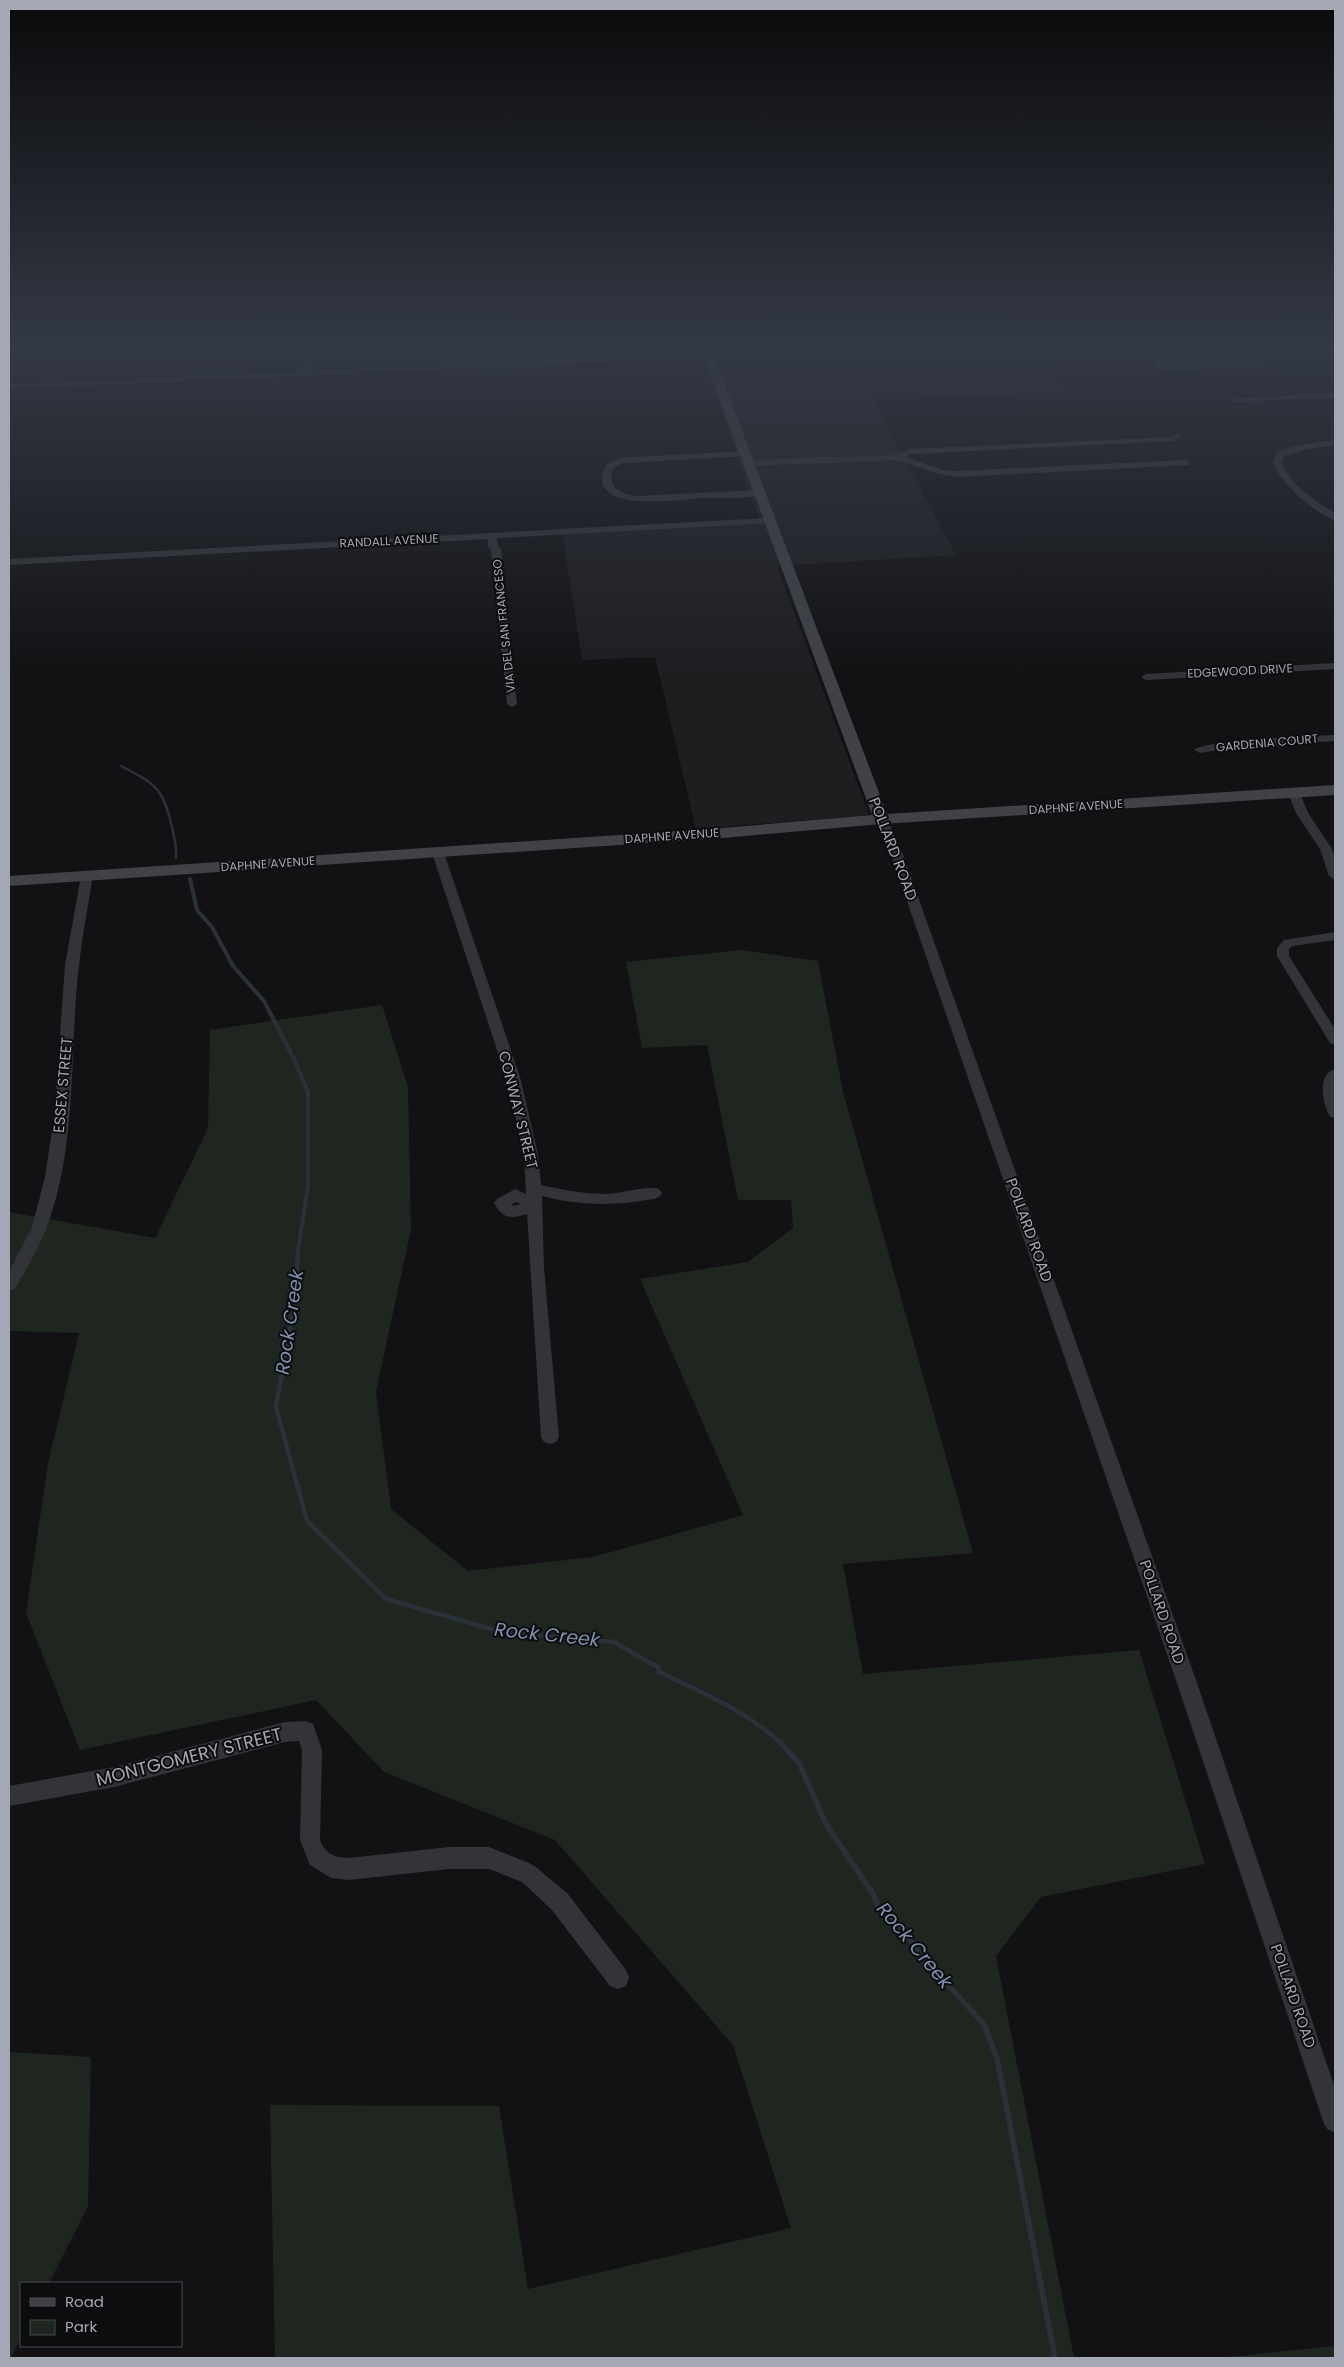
<svg xmlns="http://www.w3.org/2000/svg" width="1344" height="2367" viewBox="0 0 1344 2367" font-family="Poppins,sans-serif">
<rect width="100%" height="100%" fill="#121214"/>
<path fill="#1e1e21" d="M 972,346 L 1028,346 L 1065,392 L 873,400 L 956,555 L 777,566 L 869,815 L 696,829 L 655,657 L 582,660 L 563,538 L 570,528 L 759,519 L 703,358 Z"/>
<g fill="#1f2620">
<path d="M 742,950 L 818,961 L 843,1092 L 973,1553 L 843,1564 L 863,1674 L 1139,1650 L 1205,1864 L 1041,1897 L 996,1956 L 1074,2358 L 275,2358 L 270,2105 L 499,2106 L 528,2289 L 791,2228 L 733,2045 L 555,1840 L 384,1772 L 316,1700 L 80,1750 L 26,1613 L 48,1464 L 79,1333 L 9,1331 L 9,1212 L 155,1238 L 208,1128 L 210,1030 L 382,1005 L 408,1087 L 411,1229 L 376,1392 L 391,1509 L 468,1571 L 593,1557 L 743,1515 L 640,1279 L 748,1262 L 793,1228 L 791,1200 L 738,1200 L 707,1045 L 642,1048 L 626,962 Z"/>
<path d="M 9,2052 L 91,2057 L 88,2206 L 49,2283 L 21,2283 L 21,2337 L 11,2358 L 9,2358 Z"/>
<path d="M 1335,2346 L 1335,2358 L 1220,2358 Z"/>
</g>
<path fill="#2b3139" d="M 1178,346 L 1242,346 L 1263,366 L 1170,371 L 1158,368 L 1145,349 Z"/>
<g fill="none" stroke-linecap="round" stroke-linejoin="round">
<path stroke="#2b3139" stroke-width="2.5" d="M 121,766 C 156,784 163,788 172,827 C 174,837 177,847 176,858"/>
<path stroke="#2b3139" stroke-width="4" d="M 190,879 L 197,910 L 212,927 L 233,966 L 264,1001 L 294,1059 L 308,1092 L 308,1186 L 297,1257"/>
<path stroke="#2b3139" stroke-width="4.5" d="M 298,1256 L 292,1316 L 276,1407 L 307,1521 L 386,1599 L 505,1633 L 614,1642 L 659,1668 L 659,1672 C 702,1692 747,1712 782,1744"/>
<path stroke="#2b3139" stroke-width="5.5" d="M 781,1743 L 799,1763 L 826,1824 L 873,1894 L 878,1906 L 899,1924 L 923,1958 L 984,2024 L 997,2058 L 1055,2358"/>
<g fill="#333438" fill-rule="evenodd">
<path d="M 305,346 L 312,346 L 310,371 L 870,346 L 914,346 L 910,348 L 9,389 L 9,385 L 302,371 Z"/>
<path d="M 1311,346 L 1318,346 L 1335,361 L 1335,367 Z"/>
<path d="M 1335,393 L 1335,397 L 1236,402 L 1232,400 L 1236,398 Z"/>
<path d="M 1178,434 L 1182,436 L 1174,441 L 911,454 L 905,457 L 943,470 L 958,471 L 1186,460 L 1189,461 L 1189,465 L 958,477 L 939,474 L 897,460 L 749,466 L 745,463 L 749,460 L 896,455 L 910,449 L 1172,437 Z"/>
<path d="M 1335,440 L 1335,445 L 1307,449 L 1284,456 L 1281,462 C 1290,484 1316,502 1335,513 L 1335,520 C 1314,513 1280,483 1273,462 L 1277,452 C 1296,445 1315,442 1335,440 Z"/>
<path d="M 745,451 L 749,454 L 748,456 L 623,463 L 613,468 C 607,488 619,493 636,496 L 760,490 L 763,491 L 763,495 C 743,499 721,498 701,498 C 679,500 581,514 606,465 L 621,458 Z"/>
<path d="M 770,518 L 775,521 L 773,523 L 497,538 L 498,546 L 501,549 L 517,704 L 512,707 L 507,704 L 491,550 L 488,547 L 488,539 L 9,565 L 9,559 Z"/>
<path d="M 1335,663 L 1335,669 L 1146,680 L 1141,677 L 1146,674 Z"/>
<path d="M 1335,735 L 1335,741 L 1230,748 L 1200,753 L 1194,750 C 1206,739 1313,736 1335,735 Z"/>
<path d="M 1294,790 L 1300,793 L 1308,813 L 1332,849 L 1335,859 L 1335,880 L 1329,876 L 1320,849 L 1296,813 L 1288,793 Z"/>
<path d="M 881,815 L 887,819 L 901,849 L 1197,1683 L 1335,2088 L 1335,2133 L 1327,2129 L 1323,2121 L 1177,1683 L 889,849 L 875,819 Z"/>
<path d="M 438,849 L 444,853 L 520,1077 L 538,1154 L 541,1185 C 563,1190 586,1194 608,1194 C 623,1193 647,1185 659,1189 L 662,1193 L 659,1197 L 654,1199 C 615,1206 580,1206 542,1196 L 544,1268 L 559,1437 L 556,1442 L 550,1444 L 544,1442 L 541,1437 L 527,1214 C 510,1219 503,1219 494,1203 L 497,1199 L 515,1189 L 526,1194 L 524,1154 L 506,1077 L 432,853 ZM 516,1202 L 521,1204 L 513,1206 L 512,1204 Z"/>
<path d="M 87,872 L 93,876 C 86,916 79,956 76,996 C 71,1069 74,1148 50,1218 C 42,1243 28,1266 15,1289 L 9,1291 L 9,1272 L 32,1227 L 45,1177 L 54,1117 L 65,965 L 81,876 Z"/>
<path d="M 1335,932 L 1335,940 L 1293,946 L 1289,949 L 1289,956 L 1335,1029 L 1335,1045 L 1330,1043 L 1277,956 L 1277,948 L 1284,940 Z"/>
<path d="M 1335,1069 L 1335,1118 L 1330,1117 C 1323,1104 1316,1075 1335,1069 Z"/>
<path d="M 306,1721 L 313,1724 L 322,1750 L 320,1840 C 326,1855 334,1857 349,1858 L 449,1847 L 489,1847 L 529,1863 L 536,1867 L 568,1894 L 626,1970 L 629,1978 L 626,1986 L 618,1989 L 610,1986 L 552,1910 L 522,1882 L 489,1869 L 449,1869 L 349,1880 L 331,1878 L 310,1865 L 300,1840 L 302,1750 L 299,1741 L 285,1742 L 114,1787 L 9,1806 L 9,1786 L 114,1767 L 285,1722 Z"/>
</g>
<path fill="#414248" fill-rule="evenodd" d="M 700,346 L 710,346 L 887,814 L 1335,785 L 1335,795 L 881,824 L 723,838 L 9,886 L 9,876 L 723,828 L 872,815 Z"/>
</g>
<linearGradient id="sky" x2="0" y2="1"><stop stop-color="#0a0a0b"/><stop offset="0.51" stop-color="#333945"/><stop offset="1" stop-color="#333945" stop-opacity="0"/></linearGradient>
<rect width="1344" height="677" fill="url(#sky)"/>
<g text-anchor="middle" stroke-width="4" stroke-linejoin="round" paint-order="stroke">
<g font-size="12" fill="#a4a7b4" stroke="#0d0d0f">
<text transform="translate(389 541) rotate(-3)" y="4">RANDALL AVENUE</text>
<text transform="translate(504 626) rotate(-96)" y="4">VIA DEL SAN FRANCESO</text>
<text transform="translate(1240 671) rotate(-3)" y="4">EDGEWOOD DRIVE</text>
<text transform="translate(1267 743) rotate(-5)" y="4">GARDENIA COURT</text>
<text transform="translate(1076 807) rotate(-4)" y="4">DAPHNE AVENUE</text>
<text transform="translate(672 836) rotate(-4)" y="4">DAPHNE AVENUE</text>
<text transform="translate(268 864) rotate(-4)" y="4">DAPHNE AVENUE</text>
</g>
<g font-size="15" fill="#a4a7b4" stroke="#0d0d0f">
<text transform="translate(893 849) rotate(69)" y="5">POLLARD ROAD</text>
<text transform="translate(63 1085) rotate(-85)" y="5">ESSEX STREET</text>
<text transform="translate(518 1110) rotate(76)" y="5">CONWAY STREET</text>
<text transform="translate(1029 1230) rotate(70)" y="5">POLLARD ROAD</text>
<text transform="translate(1162 1612) rotate(71)" y="5">POLLARD ROAD</text>
<text transform="translate(1293 1996) rotate(71)" y="5">POLLARD ROAD</text>
</g>
<g font-size="18" fill="#a4a7b4" stroke="#0d0d0f">
<text transform="translate(189 1757) rotate(-14)" y="6">MONTGOMERY STREET</text>
</g>
<g font-size="19" font-style="italic" fill="#7c91ad" stroke="#0d0d0f">
<text transform="translate(289 1322) rotate(-82)" y="7">Rock Creek</text>
<text transform="translate(547 1634) rotate(6)" y="7">Rock Creek</text>
<text transform="translate(915 1945) rotate(50)" y="7">Rock Creek</text>
</g>
</g>
<rect width="1344" height="2367" fill="none" stroke="#a4a7b4" stroke-width="20"/>
<rect x="20" y="2282" width="162" height="65" fill="#0d0d0f" stroke="#494b51"/>
<rect x="30" y="2298" width="25" height="8" fill="#414248" stroke="#494b51"/>
<text x="65" y="2307" font-size="15" fill="#a4a7b4">Road</text>
<rect x="30" y="2320" width="25" height="15" fill="#1f2620" stroke="#494b51"/>
<text x="65" y="2332" font-size="15" fill="#a4a7b4">Park</text>
</svg>
